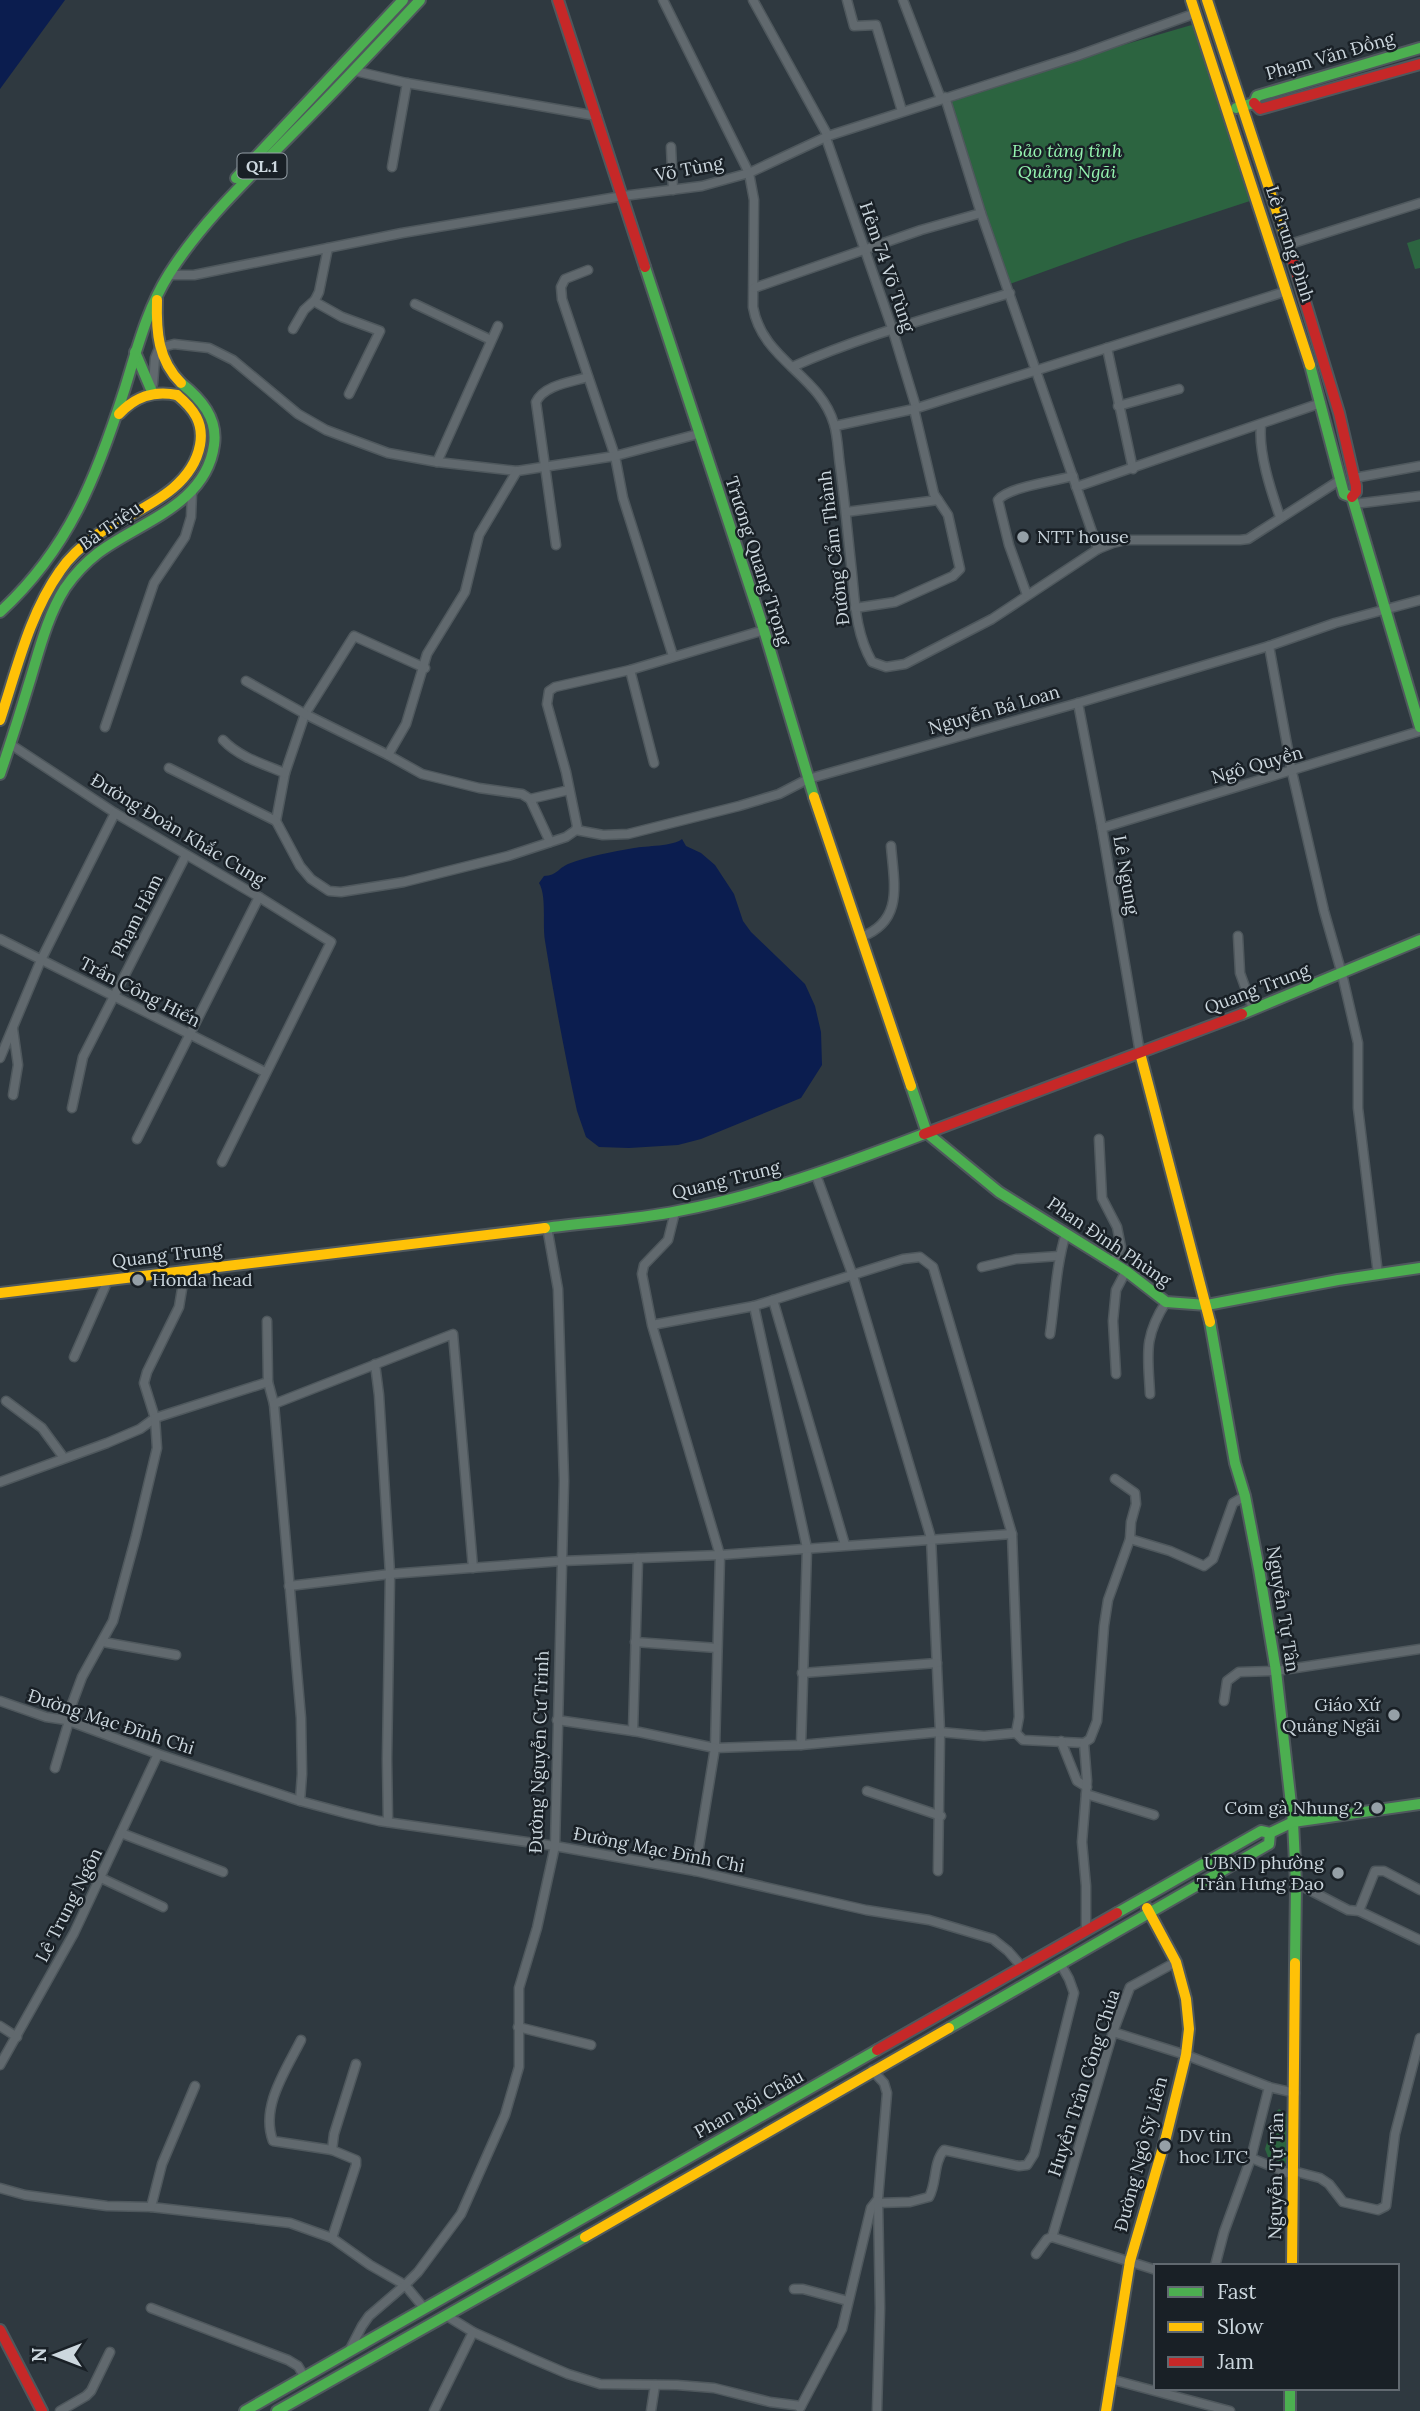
<svg xmlns="http://www.w3.org/2000/svg" width="1420" height="2411" viewBox="0 0 1420 2411" font-family="Lora,serif">
<rect width="100%" height="100%" fill="#2f3940"/>
<g fill="#2c6440">
<path d="M 1195,24 L 1253,200 L 1128,241 L 1007,285 L 945,97 Z"/>
<path d="M 1420,239 L 1420,268 L 1415,269 L 1407,243 Z"/>
<path d="M 1279,2109 L 1287,2114 L 1289,2120 L 1287,2164 L 1268,2157 L 1265,2149 L 1276,2112 Z"/>
</g>
<g fill="#0b1d4f">
<path d="M 0,0 L 65,0 L 0,89 Z"/>
<path d="M 682,839 L 686,846 L 701,853 L 715,865 L 734,894 L 743,921 L 751,932 L 805,984 L 815,1006 L 821,1032 L 822,1065 L 801,1098 L 701,1139 L 678,1145 L 629,1148 L 599,1147 L 586,1137 L 577,1111 C 565,1055 554,998 545,941 C 542,924 547,896 539,883 L 544,876 C 558,875 557,869 568,864 C 588,856 612,852 634,848 C 645,846 675,846 682,839 Z"/>
</g>
<g fill="none" stroke-linecap="round" stroke-linejoin="round">
<g stroke="#4f585d" stroke-width="11">
<g id="street">
<path d="M 663,0 L 749,173 L 754,200 L 753,307 C 762,360 820,375 834,424 C 838,437 838,453 840,466 C 845,502 848,538 852,573 C 855,604 856,634 872,662 L 886,667 L 905,664 L 992,619 L 1098,549 L 1113,543 L 1126,540 L 1240,540 L 1248,539 L 1340,480"/>
<path d="M 753,0 L 828,136"/>
<path d="M 847,0 L 854,26 L 876,25 L 902,111"/>
<path d="M 903,0 L 941,99"/>
<path d="M 355,71 L 407,83 L 597,116"/>
<path d="M 945,97 L 981,213 L 1098,549"/>
<path d="M 826,138 L 892,328 L 916,407"/>
<path d="M 671,147 L 673,190"/>
<path d="M 392,167 L 407,83"/>
<path d="M 1287,245 L 1420,203"/>
<path d="M 328,248 L 319,292 L 315,300 L 317,303 L 342,317 L 380,331 L 349,394"/>
<path d="M 588,270 L 565,279 L 561,287 L 562,299 L 615,456 L 623,498 L 673,656"/>
<path d="M 169,275 L 194,275 L 402,233 L 623,196 L 702,186 L 749,173 L 828,136 L 1077,56 L 1196,13"/>
<path d="M 754,288 L 921,230 L 981,213"/>
<path d="M 415,304 L 491,340"/>
<path d="M 293,329 L 304,310 L 315,300"/>
<path d="M 1107,348 L 1133,469"/>
<path d="M 792,367 C 862,336 936,316 1010,293"/>
<path d="M 153,384 L 155,358 L 159,348 L 174,344 L 209,348 L 233,360 L 298,414 L 326,430 L 388,453 L 437,462 L 517,471 L 615,456 L 698,434"/>
<path d="M 1118,406 L 1179,389"/>
<path d="M 1261,425 C 1258,452 1271,491 1280,517"/>
<path d="M 835,426 L 914,409 L 1287,291"/>
<path d="M 437,462 L 498,326"/>
<path d="M 1354,478 L 1420,466"/>
<path d="M 1076,487 L 1321,403"/>
<path d="M 1354,504 L 1420,496"/>
<path d="M 846,512 L 938,500"/>
<path d="M 556,545 L 536,402 C 544,385 571,382 588,377"/>
<path d="M 1027,595 L 1009,545 L 998,500 C 1008,487 1056,481 1073,476"/>
<path d="M 855,608 L 895,602 L 953,576 L 960,569 L 948,515 L 934,494 L 914,409"/>
<path d="M 1269,646 L 1292,772 L 1324,911 L 1342,974 L 1358,1043 L 1358,1108 L 1378,1274"/>
<path d="M 425,668 L 354,636 L 305,714 L 285,773 L 276,821 L 300,866 L 311,879 L 329,891 L 341,892 L 404,882 L 508,856 L 566,837 L 576,830"/>
<path d="M 630,670 L 654,763"/>
<path d="M 246,681 L 305,714 L 388,755 L 422,774 L 479,788 L 522,794 L 530,799 L 550,842"/>
<path d="M 1078,703 L 1102,828 L 1140,1053"/>
<path d="M 105,727 L 154,583 L 185,537 L 191,517 L 192,492"/>
<path d="M 223,740 C 239,757 263,764 285,773"/>
<path d="M 10,744 L 115,813 L 259,897 L 331,942 L 222,1162"/>
<path d="M 388,755 L 406,724 L 427,654 L 465,592 L 479,535 L 517,471"/>
<path d="M 169,768 L 276,821"/>
<path d="M 530,799 L 569,790"/>
<path d="M 1102,828 L 1420,731"/>
<path d="M 576,830 L 603,835 L 628,834 L 739,806 L 779,794 L 808,779 L 1078,703 L 1269,646 L 1335,623 L 1420,600"/>
<path d="M 576,830 L 577,826 L 566,772 L 547,704 L 549,691 L 555,687 L 630,670 L 764,630"/>
<path d="M 1238,936 L 1240,973 L 1253,1009"/>
<path d="M 861,937 C 904,921 894,884 891,846"/>
<path d="M 0,939 L 265,1072"/>
<path d="M 13,1029 L 18,1065 L 13,1095"/>
<path d="M 0,1058 L 41,960 L 115,813"/>
<path d="M 72,1108 L 83,1057 L 186,855"/>
<path d="M 137,1139 L 259,897"/>
<path d="M 1099,1139 L 1102,1198 L 1117,1227 L 1121,1247 L 1112,1264"/>
<path d="M 816,1175 L 853,1276 L 931,1538 L 940,1732 L 938,1871"/>
<path d="M 982,1267 L 1016,1259 L 1059,1256"/>
<path d="M 773,1300 L 845,1545"/>
<path d="M 754,1306 L 807,1548 L 801,1745"/>
<path d="M 267,1321 L 268,1382 L 274,1404 L 301,1718 L 302,1774 L 300,1801"/>
<path d="M 652,1325 L 754,1306 L 903,1259 L 920,1257 L 933,1267 L 1012,1534 L 1019,1717 L 1016,1733 L 984,1736 L 940,1732 L 801,1745 L 715,1748 L 720,1555 L 652,1325 L 642,1274 L 644,1265 L 668,1240 L 675,1212"/>
<path d="M 1050,1334 C 1055,1300 1056,1265 1066,1233"/>
<path d="M 74,1357 L 108,1280"/>
<path d="M 375,1364 L 379,1395 L 390,1574 L 387,1759 L 388,1822"/>
<path d="M 1116,1374 L 1113,1321 L 1116,1290 L 1126,1271"/>
<path d="M 1150,1394 C 1148,1354 1143,1338 1166,1302"/>
<path d="M 6,1401 L 42,1428 L 64,1458"/>
<path d="M 274,1404 L 453,1334 L 473,1568"/>
<path d="M 0,1482 L 107,1443 L 140,1429 L 155,1418 L 144,1383 L 147,1372 L 179,1307 L 185,1271"/>
<path d="M 1130,1539 L 1170,1551 L 1204,1566 L 1213,1559 L 1233,1503 L 1245,1496"/>
<path d="M 289,1586 L 390,1574 L 562,1561 L 720,1555 L 1012,1534"/>
<path d="M 103,1642 L 176,1655"/>
<path d="M 635,1642 L 717,1648"/>
<path d="M 802,1673 L 937,1663"/>
<path d="M 0,1701 L 46,1717 L 66,1720 L 158,1754 L 300,1801 L 345,1813 L 379,1821 L 555,1846 L 695,1871 L 866,1910 L 929,1920 L 993,1939 L 1008,1951 L 1022,1967"/>
<path d="M 1224,1701 L 1227,1681 L 1239,1672 L 1276,1671 L 1420,1649"/>
<path d="M 66,1720 L 82,1677 L 113,1621 L 136,1536 L 157,1448 L 155,1418 L 268,1382"/>
<path d="M 557,1720 L 639,1732 L 715,1748 L 695,1871"/>
<path d="M 633,1731 L 638,1558"/>
<path d="M 1016,1733 L 1023,1740 L 1084,1743"/>
<path d="M 1061,1741 L 1077,1781 L 1087,1787"/>
<path d="M 55,1768 L 69,1721"/>
<path d="M 867,1791 L 941,1816"/>
<path d="M 1086,1794 L 1154,1815"/>
<path d="M 121,1833 L 223,1872"/>
<path d="M 101,1878 L 163,1907"/>
<path d="M 1296,1883 L 1348,1910 L 1359,1911 L 1420,1940"/>
<path d="M 1359,1911 L 1375,1871 L 1384,1871 L 1420,1890"/>
<path d="M 1086,1931 L 1086,1886 L 1082,1842 L 1087,1781 L 1084,1743 L 1090,1739 L 1097,1721 L 1104,1626 L 1108,1600 L 1130,1539 L 1131,1522 L 1136,1504 L 1135,1493 L 1115,1479"/>
<path d="M 0,2026 L 17,2037"/>
<path d="M 518,2027 L 591,2045"/>
<path d="M 1113,2032 L 1186,2055 L 1269,2087 L 1295,2093"/>
<path d="M 301,2040 C 286,2070 260,2107 273,2141 L 332,2150 L 356,2160 L 356,2165 L 332,2238"/>
<path d="M 0,2065 L 74,1933 L 158,1754"/>
<path d="M 332,2150 L 334,2134 L 356,2064"/>
<path d="M 1251,2158 L 1293,2175"/>
<path d="M 1293,2171 L 1320,2178 L 1329,2184 L 1343,2202 L 1378,2210 L 1386,2206 L 1395,2134 L 1420,2038"/>
<path d="M 0,2188 L 25,2195 L 107,2206 L 151,2207 L 290,2223 L 332,2238 L 370,2265 L 405,2285 L 424,2308"/>
<path d="M 878,2203 L 910,2202 L 929,2197 C 937,2183 933,2163 944,2150 L 1019,2166 L 1027,2165 L 1034,2154 L 1074,1993 L 1069,1979 L 1060,1963"/>
<path d="M 151,2207 L 162,2164 L 195,2086"/>
<path d="M 1052,2237 L 1113,2032 L 1130,1987 L 1176,1962"/>
<path d="M 1036,2254 L 1047,2239 L 1052,2237 L 1156,2270"/>
<path d="M 1215,2266 L 1224,2232 L 1251,2158 L 1269,2087"/>
<path d="M 794,2289 L 803,2289 L 848,2301"/>
<path d="M 151,2308 L 288,2360 L 298,2366 L 304,2376"/>
<path d="M 447,2316 L 473,2332 L 533,2359 L 568,2374 L 600,2384 L 677,2385 L 714,2388 L 770,2402 L 801,2406"/>
<path d="M 349,2351 L 362,2326 L 369,2316 L 405,2285 L 418,2272 L 461,2214 L 505,2115 L 519,2067 L 519,1988 L 537,1928 L 555,1846 L 564,1481 L 558,1289 L 547,1227"/>
<path d="M 1110,2379 L 1230,2411"/>
<path d="M 800,2408 L 842,2329 L 871,2208 L 878,2199 L 887,2093 L 884,2083 L 872,2070"/>
<path d="M 60,2411 L 86,2396 L 91,2391 L 110,2352"/>
<path d="M 434,2411 L 473,2332"/>
<path d="M 651,2411 L 655,2385"/>
<path d="M 877,2411 L 880,2308 L 878,2201"/>
</g>
</g>
<g stroke="#4f585d" stroke-width="14">
<g id="fast">
<path d="M 1236,108 L 1254,103 L 1257,96 L 1420,48"/>
<path d="M 236,178 L 403,0"/>
<path d="M 645,267 L 764,630 L 814,797"/>
<path d="M 135,352 L 153,394"/>
<path d="M 1310,365 L 1344,494 L 1352,497 L 1420,727"/>
<path d="M 0,612 C 69,549 97,476 125,388 C 137,349 147,309 169,274 C 203,220 251,176 295,131 C 338,88 379,44 420,0"/>
<path d="M 0,774 C 11,742 21,710 31,677 C 40,647 48,615 65,588 C 74,575 85,563 98,553 C 139,522 206,505 214,445 C 218,418 201,399 181,383"/>
<path d="M 1242,1014 L 1420,940"/>
<path d="M 911,1086 L 927,1133 L 999,1192 L 1126,1271 L 1166,1302 L 1207,1305 L 1338,1280 L 1420,1268"/>
<path d="M 545,1228 C 589,1222 634,1220 678,1211 C 762,1195 843,1165 924,1134"/>
<path d="M 1210,1322 L 1235,1463 L 1245,1496 L 1259,1569 L 1276,1671 L 1293,1822 L 1296,1883 L 1295,1963"/>
<path d="M 1117,1913 L 1261,1831 L 1270,1833 L 1293,1822 L 1420,1804"/>
<path d="M 949,2028 L 1269,1844 L 1270,1833"/>
<path d="M 1290,2388 L 1290,2411"/>
<path d="M 245,2411 L 877,2050"/>
<path d="M 277,2411 L 585,2237"/>
</g>
</g>
<g stroke="#4f585d" stroke-width="14">
<g id="slow">
<path d="M 1191,0 L 1310,365"/>
<path d="M 1207,0 L 1290,252"/>
<path d="M 157,300 C 156,332 158,360 181,383"/>
<path d="M 119,414 C 135,397 153,390 177,395"/>
<path d="M 0,720 C 17,669 29,615 60,571 C 70,556 84,544 98,534 C 134,510 191,493 200,445 C 204,423 194,409 177,395"/>
<path d="M 814,797 L 911,1086"/>
<path d="M 1140,1053 L 1210,1322"/>
<path d="M 0,1293 L 545,1228"/>
<path d="M 585,2237 L 949,2028"/>
<path d="M 1292,2266 L 1295,1963"/>
<path d="M 1106,2411 L 1130,2261 L 1166,2137 L 1186,2055 L 1189,2029 L 1186,1999 L 1176,1962 L 1147,1908"/>
</g>
</g>
<g stroke="#4f585d" stroke-width="14">
<g id="jam">
<path d="M 558,0 L 645,267"/>
<path d="M 1254,103 L 1260,109 L 1420,64"/>
<path d="M 1290,252 L 1339,413 L 1356,486 L 1356,492 L 1352,497"/>
<path d="M 924,1134 L 1242,1014"/>
<path d="M 877,2050 L 1117,1913"/>
<path d="M 0,2330 L 42,2411"/>
</g>
</g>
<use href="#street" stroke="#61696e" stroke-width="8"/>
<use href="#fast" stroke="#4caf50" stroke-width="10"/>
<use href="#slow" stroke="#ffc107" stroke-width="10"/>
<use href="#jam" stroke="#c62828" stroke-width="10"/>
</g>
<g fill="#95a0a7" stroke="#192026" stroke-width="2.5">
<circle cx="1023" cy="537" r="7"/>
<circle cx="138" cy="1280" r="7"/>
<circle cx="1394" cy="1715" r="7"/>
<circle cx="1377" cy="1808" r="7"/>
<circle cx="1338" cy="1873" r="7"/>
<circle cx="1165" cy="2146" r="7"/>
</g>
<g text-anchor="middle" stroke-width="5" stroke-linejoin="round" paint-order="stroke">
<rect fill="#192026" stroke="#96a0a7" stroke-width="2" x="237.5" y="153.5" width="49" height="25" rx="5"/>
<g font-size="16" font-weight="bold" fill="#ccd7de">
<text x="262" y="172">QL.1</text>
</g>
<g font-size="18" fill="#ccd7de" stroke="#192026">
<text transform="translate(1330 56) rotate(-16)" y="6">Phạm Văn Đồng</text>
<text transform="translate(689 169) rotate(-11)" y="6">Võ Tùng</text>
<text transform="translate(1290 244) rotate(72)" y="6">Lê Trung Đình</text>
<text transform="translate(887 267) rotate(71)" y="6">Hẻm 74 Võ Tùng</text>
<text transform="translate(110 526) rotate(-35)" y="6">Bà Triệu</text>
<text transform="translate(834 548) rotate(-97)" y="6">Đường Cẩm Thành</text>
<text transform="translate(758 561) rotate(72)" y="6">Trương Quang Trọng</text>
<text transform="translate(994 710) rotate(-16)" y="6">Nguyễn Bá Loan</text>
<text transform="translate(1257 765) rotate(-16)" y="6">Ngô Quyền</text>
<text transform="translate(178 830) rotate(31)" y="6">Đường Đoàn Khắc Cung</text>
<text transform="translate(1126 875) rotate(80)" y="6">Lê Ngung</text>
<text transform="translate(137 916) rotate(-63)" y="6">Phạm Hàm</text>
<text transform="translate(1257 989) rotate(-21)" y="6">Quang Trung</text>
<text transform="translate(140 992) rotate(27)" y="6">Trần Công Hiến</text>
<text transform="translate(726 1180) rotate(-14)" y="6">Quang Trung</text>
<text transform="translate(1109 1242) rotate(34)" y="6">Phan Đình Phùng</text>
<text transform="translate(167 1255) rotate(-7)" y="6">Quang Trung</text>
<text transform="translate(1283 1609) rotate(81)" y="6">Nguyễn Tự Tân</text>
<text transform="translate(111 1722) rotate(18)" y="6">Đường Mạc Đĩnh Chi</text>
<text transform="translate(539 1752) rotate(-88)" y="6">Đường Nguyễn Cư Trinh</text>
<text transform="translate(659 1850) rotate(11)" y="6">Đường Mạc Đĩnh Chi</text>
<text transform="translate(69 1905) rotate(-63)" y="6">Lê Trung Ngôn</text>
<text transform="translate(1084 2083) rotate(-72)" y="6">Huyền Trân Công Chúa</text>
<text transform="translate(749 2104) rotate(-29)" y="6">Phan Bội Châu</text>
<text transform="translate(1141 2154) rotate(-75)" y="6">Đường Ngô Sỹ Liên</text>
<text transform="translate(1276 2176) rotate(-89)" y="6">Nguyễn Tự Tân</text>
</g>
<g font-size="18" font-style="italic" fill="#95f5b0" stroke="#192026">
<text x="1067" y="157">Bảo tàng tỉnh<tspan x="1067" dy="21">Quảng Ngãi</tspan></text>
</g>
<g font-size="18" fill="#ccd7de" stroke="#192026" text-anchor="start">
<text x="1037" y="543">NTT house</text>
<text x="152" y="1286">Honda head</text>
<text x="1380" y="1711" text-anchor="end">Giáo Xứ<tspan x="1380" dy="21">Quảng Ngãi</tspan></text>
<text x="1363" y="1814" text-anchor="end">Cơm gà Nhung 2</text>
<text x="1324" y="1869" text-anchor="end">UBND phường<tspan x="1324" dy="21">Trần Hưng Đạo</tspan></text>
<text x="1179" y="2142">DV tin<tspan x="1179" dy="21">hoc LTC</tspan></text>
</g>
</g>
<rect x="1154" y="2264" width="245" height="126" fill="#192026" stroke="#616970" stroke-width="2"/>
<rect x="1168" y="2287" width="35" height="10" fill="#4caf50" stroke="#616970" stroke-width="2"/>
<text x="1217" y="2299" font-size="21" fill="#ccd7de">Fast</text>
<rect x="1168" y="2322" width="35" height="10" fill="#ffc107" stroke="#616970" stroke-width="2"/>
<text x="1217" y="2334" font-size="21" fill="#ccd7de">Slow</text>
<rect x="1168" y="2357" width="35" height="10" fill="#c62828" stroke="#616970" stroke-width="2"/>
<text x="1217" y="2369" font-size="21" fill="#ccd7de">Jam</text>
<g transform="translate(56 2355) rotate(270)" stroke="#192026" stroke-width="5" paint-order="stroke">
<path d="M0-5L12 26L0 18L-12 26Z" fill="#ccd7de"/>
<text y="-10" font-size="19" font-weight="bold" text-anchor="middle" fill="#ccd7de">N</text>
</g>
</svg>
